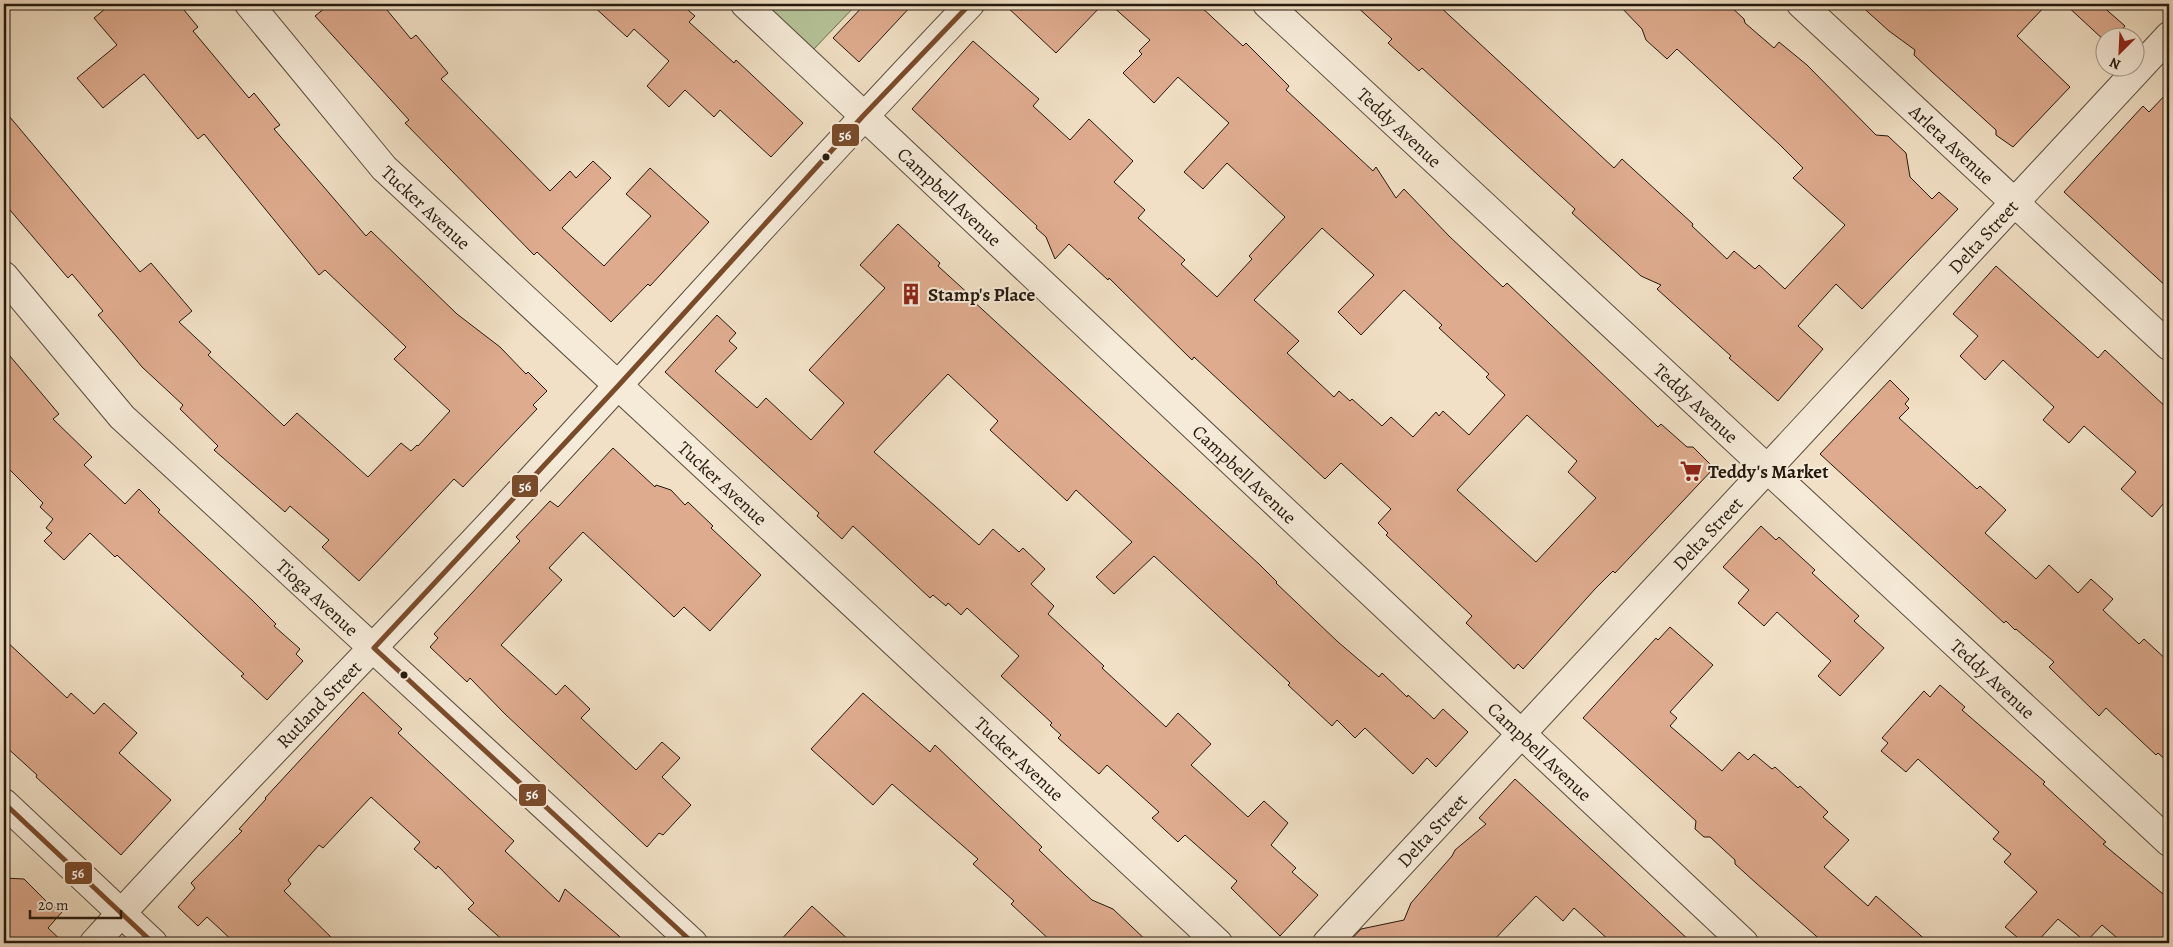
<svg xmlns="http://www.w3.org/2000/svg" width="2173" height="947" viewBox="0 0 2173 947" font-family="Alegreya,serif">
<rect width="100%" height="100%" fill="#f1e0c5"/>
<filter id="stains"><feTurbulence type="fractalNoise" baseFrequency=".004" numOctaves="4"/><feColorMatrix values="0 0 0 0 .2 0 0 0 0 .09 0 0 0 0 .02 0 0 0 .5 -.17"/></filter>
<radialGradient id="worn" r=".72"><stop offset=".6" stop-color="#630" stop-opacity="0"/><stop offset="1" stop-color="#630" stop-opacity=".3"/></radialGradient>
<path fill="#b5c398" stroke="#6d6e53" d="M 761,4 L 857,4 L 812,51 Z"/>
<g fill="#deab8e" stroke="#25190e" fill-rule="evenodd">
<path d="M 111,4 L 179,4 L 198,27 L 193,31 L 249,98 L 254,93 L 280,125 L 274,129 L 366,236 L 371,231 L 457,314 L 500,347 L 526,374 L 528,372 L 547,391 L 533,405 L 537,409 L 463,487 L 454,479 L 359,581 L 322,547 L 329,540 L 290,506 L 285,512 L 214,450 L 218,446 L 180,409 L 183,405 L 142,367 L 123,344 L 98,315 L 103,311 L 72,274 L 68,278 L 4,203 L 4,110 L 140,272 L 151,263 L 192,311 L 179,322 L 211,352 L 208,355 L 284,426 L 297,413 L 368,477 L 401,443 L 411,451 L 417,445 L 418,446 L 450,411 L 394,359 L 406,347 L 325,270 L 319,275 L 204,134 L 198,139 L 144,74 L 103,108 L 77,78 L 117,45 L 94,18 Z"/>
<path d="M 330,4 L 382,4 L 411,39 L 416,35 L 448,73 L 441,79 L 550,191 L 570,171 L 576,178 L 593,161 L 611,178 L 562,228 L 604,266 L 651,216 L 626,194 L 650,168 L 709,222 L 650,286 L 648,284 L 611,322 L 537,252 L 534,255 L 405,123 L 409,120 L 315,16 Z"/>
<path d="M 591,4 L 681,4 L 695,16 L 689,22 L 734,63 L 736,60 L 803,123 L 771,157 L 720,110 L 714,117 L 685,90 L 669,107 L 647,86 L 669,61 L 634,29 L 627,37 Z"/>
<path d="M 865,4 L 913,4 L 859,62 L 833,38 Z"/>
<path d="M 1004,4 L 1103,4 L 1056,53 Z"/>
<path d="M 1110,4 L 1198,4 L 1243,46 L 1246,43 L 1289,86 L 1286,90 L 1373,171 L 1376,167 L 1396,198 L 1404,189 L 1449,236 L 1503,287 L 1507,283 L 1658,427 L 1661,424 L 1687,447 L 1693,447 L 1714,468 L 1615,573 L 1613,571 L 1595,589 L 1523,669 L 1518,664 L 1514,669 L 1466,623 L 1472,616 L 1386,535 L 1388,533 L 1378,523 L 1391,509 L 1341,463 L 1325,479 L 1194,357 L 1192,360 L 1109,278 L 1108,280 L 1069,244 L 1055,259 L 1046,237 L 1036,228 L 1037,226 L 912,109 L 973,41 L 1039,99 L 1033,106 L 1070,140 L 1089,119 L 1133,161 L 1114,182 L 1145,210 L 1138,218 L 1185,260 L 1181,264 L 1217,297 L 1252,259 L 1249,256 L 1285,217 L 1227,163 L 1203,189 L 1184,172 L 1229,123 L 1178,77 L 1154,103 L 1123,73 L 1142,54 L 1139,51 L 1150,40 ZM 1322,228 L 1374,275 L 1338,312 L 1361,335 L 1404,290 L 1442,325 L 1439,328 L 1489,374 L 1486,377 L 1505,395 L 1469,435 L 1443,411 L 1439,416 L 1436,412 L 1413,437 L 1391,417 L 1382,426 L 1352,399 L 1350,401 L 1339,391 L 1334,397 L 1287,353 L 1299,341 L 1254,300 ZM 1527,415 L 1577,461 L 1568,472 L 1596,498 L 1536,562 L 1457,490 Z"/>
<path d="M 1354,4 L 1437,4 L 1614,168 L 1622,159 L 1693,224 L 1692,226 L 1727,259 L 1734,251 L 1755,269 L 1759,265 L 1785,289 L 1845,225 L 1793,178 L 1803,168 L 1779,144 L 1677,49 L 1667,59 L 1646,40 L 1642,29 L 1618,4 L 1728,4 L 1744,19 L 1745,23 L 1774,48 L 1779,42 L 1807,65 L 1876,135 L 1888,136 L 1906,153 L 1910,177 L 1932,199 L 1939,192 L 1958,209 L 1862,309 L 1836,284 L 1798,326 L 1823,349 L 1778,401 L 1729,358 L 1731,356 L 1657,289 L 1661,285 L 1641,276 L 1572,213 L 1575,209 L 1550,186 L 1422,68 L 1419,71 L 1388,43 L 1392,39 Z"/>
<path d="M 1859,4 L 2047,4 L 2017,36 L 2070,87 L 2013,147 L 1996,135 L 1996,130 L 1932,72 L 1914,55 L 1915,50 L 1889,31 Z"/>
<path d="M 2065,4 L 2100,4 L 2125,26 L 2115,38 L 2106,38 L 2106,42 Z"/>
<path d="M 2169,91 L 2169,289 L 2064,192 L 2143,106 L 2149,112 Z"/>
<path d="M 898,224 L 940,263 L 938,266 L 972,297 L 971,299 L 1260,565 L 1277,582 L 1276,583 L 1338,642 L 1379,677 L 1382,673 L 1407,697 L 1408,695 L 1434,719 L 1443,709 L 1468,732 L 1436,767 L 1427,758 L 1413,774 L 1365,728 L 1355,738 L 1337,720 L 1332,726 L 1288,685 L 1290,683 L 1154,556 L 1114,594 L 1096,577 L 1132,542 L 1076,490 L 1067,501 L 990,430 L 998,421 L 948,374 L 889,436 L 874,452 L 979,545 L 993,529 L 1019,552 L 1023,548 L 1045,569 L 1031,584 L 1054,606 L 1048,614 L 1104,666 L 1102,668 L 1166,727 L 1178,713 L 1211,744 L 1191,765 L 1248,817 L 1264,801 L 1288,823 L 1271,845 L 1296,868 L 1292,872 L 1318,895 L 1280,936 L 1231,888 L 1237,881 L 1185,835 L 1178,842 L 1152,818 L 1159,812 L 1107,765 L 1099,774 L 1058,738 L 1061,735 L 1050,725 L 1052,723 L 1001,676 L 1019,656 L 967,608 L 961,615 L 948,603 L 946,606 L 933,595 L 930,598 L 853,526 L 842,539 L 817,516 L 819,513 L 665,372 L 717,315 L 736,333 L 729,341 L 737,348 L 715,371 L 757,408 L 766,398 L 811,440 L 844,403 L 809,370 L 885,288 L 860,265 Z"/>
<path d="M 1996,266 L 2098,358 L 2105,350 L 2169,410 L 2169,497 L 2152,517 L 2121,489 L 2136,472 L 2084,426 L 2069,443 L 2043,420 L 2054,407 L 2003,360 L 1985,380 L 1960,356 L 1978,336 L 1953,314 Z"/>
<path d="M 4,349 L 59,414 L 53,419 L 92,457 L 84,465 L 125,504 L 139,489 L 160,510 L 158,512 L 252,600 L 276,624 L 274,626 L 300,649 L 296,654 L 303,661 L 267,700 L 241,676 L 244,674 L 218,650 L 117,555 L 115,557 L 90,533 L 64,560 L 44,541 L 52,533 L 46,528 L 53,519 L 40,507 L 43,503 L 4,464 Z"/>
<path d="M 1890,380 L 1909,399 L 1905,404 L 1909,408 L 1899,418 L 1977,489 L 1980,486 L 2006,510 L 1985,533 L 2036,579 L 2049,565 L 2078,593 L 2091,579 L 2113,599 L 2103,610 L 2139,644 L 2144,639 L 2169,662 L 2169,763 L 2158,753 L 2156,755 L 2106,708 L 2099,716 L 2049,667 L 2054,662 L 2016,629 L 2015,630 L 2006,621 L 2004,623 L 1820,454 Z"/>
<path d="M 613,448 L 655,487 L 656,485 L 671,490 L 685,505 L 688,502 L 713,526 L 711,528 L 761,575 L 710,631 L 684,607 L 674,617 L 583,532 L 549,568 L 562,580 L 501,645 L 556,695 L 565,685 L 590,709 L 581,718 L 636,770 L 662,742 L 680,758 L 662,777 L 691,805 L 663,835 L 659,833 L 647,847 L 505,714 L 470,678 L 467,682 L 430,647 L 438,638 L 434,634 L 520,541 L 516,537 L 550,501 L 558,507 Z"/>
<path d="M 1761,526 L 1776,540 L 1779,537 L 1815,570 L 1812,573 L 1859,616 L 1854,621 L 1884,648 L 1840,696 L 1818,676 L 1831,661 L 1802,635 L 1777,612 L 1764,626 L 1738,603 L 1749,590 L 1723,567 Z"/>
<path d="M 1670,627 L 1713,665 L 1670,712 L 1677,718 L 1670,726 L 1722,771 L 1739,752 L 1748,760 L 1754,754 L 1772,769 L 1775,767 L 1798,788 L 1800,786 L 1828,812 L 1823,817 L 1849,840 L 1824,867 L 1868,906 L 1876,896 L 1929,943 L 1824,943 L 1756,883 L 1735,864 L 1735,860 L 1710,837 L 1704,837 L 1695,829 L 1696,821 L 1583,718 L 1656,638 L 1658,640 Z"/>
<path d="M 4,639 L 67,698 L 71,693 L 94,714 L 104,703 L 137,733 L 119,753 L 171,800 L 121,855 L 36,777 L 37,775 L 4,745 Z"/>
<path d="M 1940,685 L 1965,707 L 1962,710 L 2045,782 L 2043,784 L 2106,842 L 2103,844 L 2169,899 L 2169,943 L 2123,943 L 2102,925 L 2086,942 L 2058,919 L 2036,943 L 2024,943 L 2005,927 L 2037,892 L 2004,862 L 2011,854 L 1993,839 L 1999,832 L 1918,759 L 1906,772 L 1881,751 L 1888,743 L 1882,738 L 1924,691 L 1930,697 Z"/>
<path d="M 363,692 L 402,729 L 398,733 L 514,841 L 505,851 L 559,902 L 565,889 L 627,943 L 506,943 L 468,909 L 474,903 L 438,866 L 436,869 L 414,849 L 420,842 L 371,797 L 323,848 L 319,845 L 288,880 L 291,884 L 284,891 L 337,943 L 235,943 L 207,917 L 198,926 L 178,907 L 195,888 L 191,883 L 242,831 L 239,829 L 266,799 L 265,798 Z"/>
<path d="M 863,693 L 930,752 L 935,745 L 1042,847 L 1039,850 L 1066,876 L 1092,900 L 1113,909 L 1149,943 L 1053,943 L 1011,904 L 1014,901 L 973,864 L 978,859 L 892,784 L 873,805 L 811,749 Z"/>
<path d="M 1515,779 L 1619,875 L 1692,943 L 1612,943 L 1574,908 L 1563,921 L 1536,896 L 1491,943 L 1348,943 L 1361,929 L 1404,920 L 1411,903 L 1452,856 L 1455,850 L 1486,824 L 1479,818 Z"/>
<path d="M 4,878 L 24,879 L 47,902 L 62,912 L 48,928 L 64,943 L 4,943 Z"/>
<path d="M 812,906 L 852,943 L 778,943 Z"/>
</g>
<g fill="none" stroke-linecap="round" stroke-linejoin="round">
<g stroke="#584b3c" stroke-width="30">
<g id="minor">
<path id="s1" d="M 249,4 L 384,168 L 1218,943"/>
<path id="s2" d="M 745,4 L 1744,943"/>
<path id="s3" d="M 1267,4 L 2169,842"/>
<path id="s4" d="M 1801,4 L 2169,346"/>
<path id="s5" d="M 4,276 L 122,417 L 693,943"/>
<path d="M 4,803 L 153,943"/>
<path id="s6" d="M 94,943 C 228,795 370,653 506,507 C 661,340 812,169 970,4"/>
<path id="s7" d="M 1327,943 L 2169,36"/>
</g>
</g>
<use href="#minor" stroke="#f6ebd9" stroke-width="28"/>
<g stroke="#f6ebd9" stroke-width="9">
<g id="bus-1">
<path d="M 4,803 L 153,943"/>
<path d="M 693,943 L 374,648 L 618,386 L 863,116 L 970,4"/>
</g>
</g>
<use href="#bus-1" stroke="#7a4b2a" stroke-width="5"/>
</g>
<defs>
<g id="building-bare" transform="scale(1.725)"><path d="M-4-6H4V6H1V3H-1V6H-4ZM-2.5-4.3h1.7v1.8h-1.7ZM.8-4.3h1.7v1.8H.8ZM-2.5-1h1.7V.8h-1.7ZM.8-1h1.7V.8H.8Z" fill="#8f2418" stroke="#f6ebd9" stroke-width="2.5" paint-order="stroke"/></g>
<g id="supermarket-bare" transform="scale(1.725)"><path d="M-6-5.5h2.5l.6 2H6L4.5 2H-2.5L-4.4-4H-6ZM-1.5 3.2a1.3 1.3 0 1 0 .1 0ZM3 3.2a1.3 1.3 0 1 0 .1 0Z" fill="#8f2418" stroke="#f6ebd9" stroke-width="2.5" paint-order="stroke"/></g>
</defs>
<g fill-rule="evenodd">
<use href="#building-bare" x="911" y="294"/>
<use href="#supermarket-bare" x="1691" y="471"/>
</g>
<g fill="#25190e" stroke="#f6ebd9" stroke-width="2">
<circle cx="826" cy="157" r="4.5"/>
<circle cx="404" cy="675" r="4.5"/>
</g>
<g text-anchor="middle" stroke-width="4" stroke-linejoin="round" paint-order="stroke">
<g font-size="19" fill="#25190e" stroke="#f6ebd9">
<text dy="7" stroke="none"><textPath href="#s3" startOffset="181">Teddy Avenue</textPath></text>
<text dy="7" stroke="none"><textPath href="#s4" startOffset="206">Arleta Avenue</textPath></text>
<text dy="7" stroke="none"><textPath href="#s2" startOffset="281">Campbell Avenue</textPath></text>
<text dy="7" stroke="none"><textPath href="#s1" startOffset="270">Tucker Avenue</textPath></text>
<text dy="7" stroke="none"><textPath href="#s7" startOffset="964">Delta Street</textPath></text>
<text dy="7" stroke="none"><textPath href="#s3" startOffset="586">Teddy Avenue</textPath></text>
<text dy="7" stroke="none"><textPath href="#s2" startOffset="686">Campbell Avenue</textPath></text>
<text dy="7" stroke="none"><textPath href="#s1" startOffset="675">Tucker Avenue</textPath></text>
<text dy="7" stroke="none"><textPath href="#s7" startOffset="559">Delta Street</textPath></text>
<text dy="7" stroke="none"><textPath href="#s5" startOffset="450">Tioga Avenue</textPath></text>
<text dy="7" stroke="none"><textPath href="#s3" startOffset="991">Teddy Avenue</textPath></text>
<text dy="7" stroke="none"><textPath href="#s6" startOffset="328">Rutland Street</textPath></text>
<text dy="7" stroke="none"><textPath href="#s2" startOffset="1091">Campbell Avenue</textPath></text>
<text dy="7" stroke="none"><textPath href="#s1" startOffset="1080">Tucker Avenue</textPath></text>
<text dy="7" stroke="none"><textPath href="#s7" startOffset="154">Delta Street</textPath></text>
</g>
<g font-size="19" font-weight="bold" fill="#25190e" stroke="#f6ebd9" text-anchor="start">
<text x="928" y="301">Stamp's Place</text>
<text x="1708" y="478">Teddy's Market</text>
</g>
</g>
<g stroke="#f6ebd9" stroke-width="2">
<rect x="831" y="123" width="29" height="24" rx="5" fill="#7a4b2a"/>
<rect x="511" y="474" width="28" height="24" rx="5" fill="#7a4b2a"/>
<rect x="518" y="783" width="29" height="24" rx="5" fill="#7a4b2a"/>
<rect x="64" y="861" width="29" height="24" rx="5" fill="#7a4b2a"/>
</g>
<g font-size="14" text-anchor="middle" font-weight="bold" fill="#fff">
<text x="845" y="140">56</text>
<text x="525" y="491">56</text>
<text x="532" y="799">56</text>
<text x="78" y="878">56</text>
</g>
<rect width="2173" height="947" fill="none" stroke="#f1e0c5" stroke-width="20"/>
<rect x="5" y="5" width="2163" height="937" fill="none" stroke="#25190e" stroke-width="2.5"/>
<rect x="10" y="10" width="2153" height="927" fill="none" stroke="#25190e"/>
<g transform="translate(2120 52) rotate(204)"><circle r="24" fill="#f6ebd9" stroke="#a29788"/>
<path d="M0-4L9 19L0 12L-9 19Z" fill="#8f2418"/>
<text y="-8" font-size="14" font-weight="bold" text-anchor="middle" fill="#25190e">N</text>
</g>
<path d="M30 910v8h91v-8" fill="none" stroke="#25190e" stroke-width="2.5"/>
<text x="38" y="910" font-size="15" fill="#25190e" stroke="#f6ebd9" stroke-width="4" paint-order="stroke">20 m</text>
<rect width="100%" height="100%" filter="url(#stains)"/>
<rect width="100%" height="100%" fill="url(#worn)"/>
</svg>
